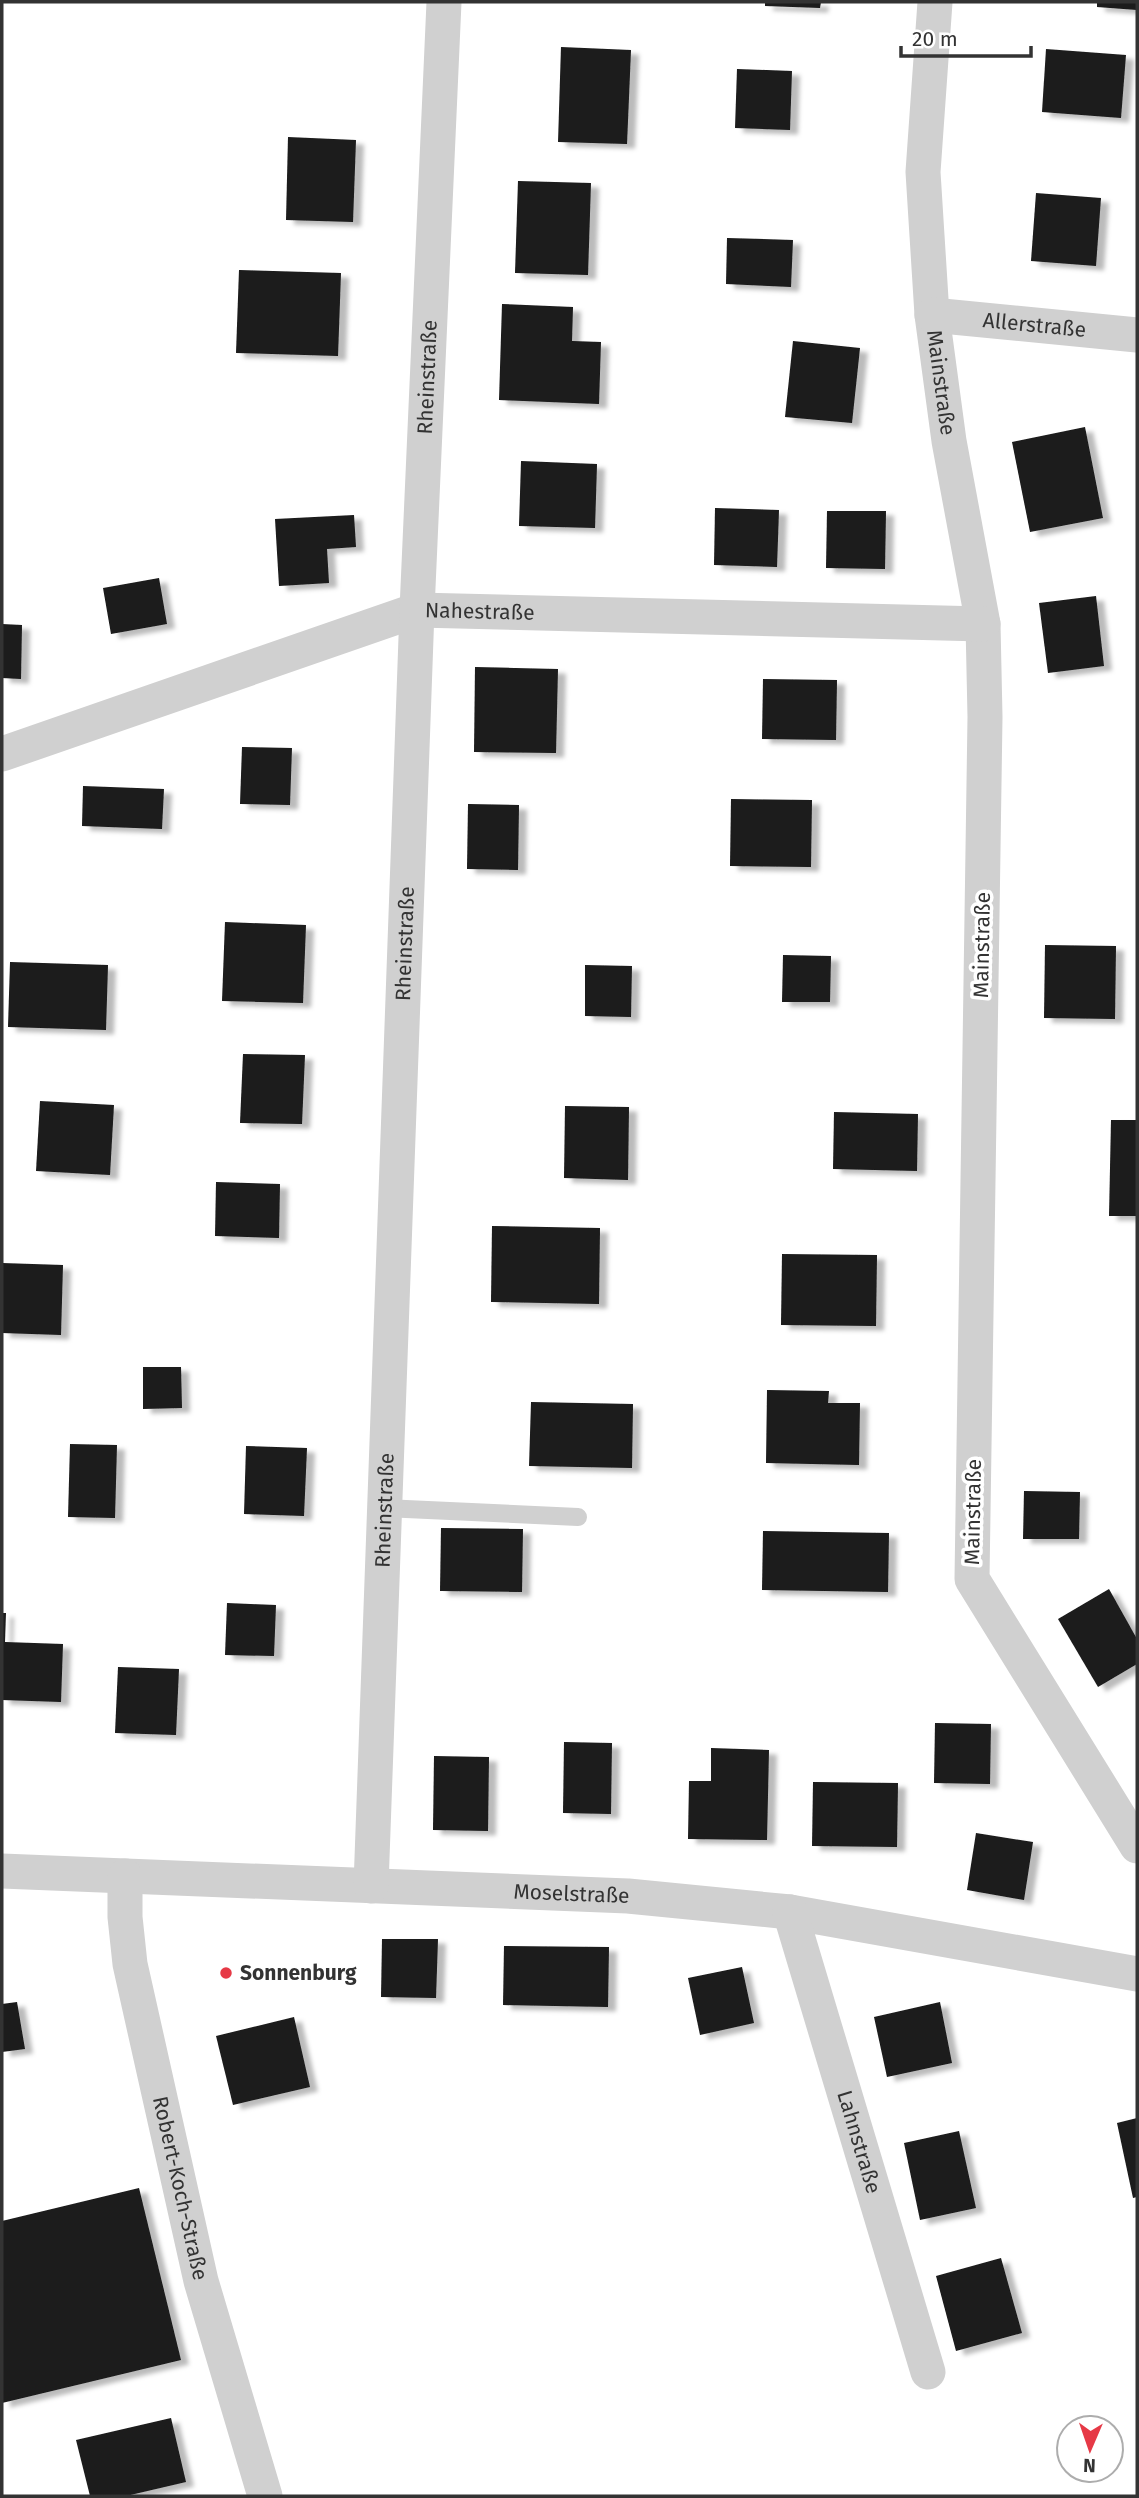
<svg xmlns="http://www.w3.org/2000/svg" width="1139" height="2498" viewBox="0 0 1139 2498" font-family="'Fira Sans',sans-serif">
<defs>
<filter id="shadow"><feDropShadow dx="8" dy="4.5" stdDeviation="2" flood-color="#0004"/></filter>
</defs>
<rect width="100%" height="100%" fill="#fff"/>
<g fill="#1a1a1a" filter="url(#shadow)">
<path d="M 765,2 L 821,2 L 820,8 L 765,6 Z"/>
<path d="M 1097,2 L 1137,2 L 1137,10 L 1097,7 Z"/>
<path d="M 561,47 L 631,50 L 627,144 L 558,142 Z"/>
<path d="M 1046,49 L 1126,55 L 1121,118 L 1042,112 Z"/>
<path d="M 737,69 L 792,71 L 790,130 L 735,128 Z"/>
<path d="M 288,137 L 356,140 L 353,222 L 286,220 Z"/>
<path d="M 518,181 L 591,183 L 588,275 L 515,273 Z"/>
<path d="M 1036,193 L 1101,198 L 1096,266 L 1031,261 Z"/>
<path d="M 727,238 L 793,240 L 791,287 L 726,284 Z"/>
<path d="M 239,270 L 341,273 L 338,356 L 236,353 Z"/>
<path d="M 502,304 L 573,307 L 572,341 L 601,342 L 599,404 L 499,400 Z"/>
<path d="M 793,341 L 860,348 L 852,423 L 785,417 Z"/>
<path d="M 1085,427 L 1103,518 L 1030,532 L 1012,442 Z"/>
<path d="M 521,461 L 597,464 L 595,528 L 519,526 Z"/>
<path d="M 715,508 L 779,510 L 777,567 L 714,565 Z"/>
<path d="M 827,511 L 886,511 L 885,569 L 826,568 Z"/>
<path d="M 354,515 L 356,547 L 327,549 L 329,583 L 279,586 L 275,519 Z"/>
<path d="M 159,578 L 167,624 L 111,634 L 103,588 Z"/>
<path d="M 1096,596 L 1104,666 L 1048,673 L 1039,603 Z"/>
<path d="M 2,624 L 22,625 L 21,679 L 2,678 Z"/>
<path d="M 475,667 L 558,669 L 556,753 L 474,752 Z"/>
<path d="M 763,679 L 837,680 L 836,740 L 762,739 Z"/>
<path d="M 242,747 L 292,748 L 290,805 L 240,804 Z"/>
<path d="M 83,786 L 164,789 L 162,829 L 82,826 Z"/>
<path d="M 731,799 L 812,800 L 811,867 L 730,866 Z"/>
<path d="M 468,804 L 519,805 L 518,870 L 467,869 Z"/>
<path d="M 225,922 L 306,925 L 303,1003 L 222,1001 Z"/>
<path d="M 1045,945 L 1116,946 L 1115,1019 L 1044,1018 Z"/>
<path d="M 783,955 L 831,956 L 830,1002 L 782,1002 Z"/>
<path d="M 10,962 L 108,965 L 106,1030 L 8,1027 Z"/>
<path d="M 585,965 L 632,966 L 631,1017 L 585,1016 Z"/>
<path d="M 243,1054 L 305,1055 L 302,1124 L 240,1123 Z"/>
<path d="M 40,1101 L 114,1105 L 110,1175 L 36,1171 Z"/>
<path d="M 565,1106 L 629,1107 L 628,1180 L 564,1178 Z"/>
<path d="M 834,1112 L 918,1114 L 917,1171 L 833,1169 Z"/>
<path d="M 1111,1120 L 1137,1120 L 1137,1216 L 1109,1216 Z"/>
<path d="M 216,1182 L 280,1184 L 279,1238 L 215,1236 Z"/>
<path d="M 492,1226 L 600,1228 L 599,1304 L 491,1302 Z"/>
<path d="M 782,1254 L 877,1255 L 876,1326 L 781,1325 Z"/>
<path d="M 2,1263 L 63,1265 L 61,1335 L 2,1333 Z"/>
<path d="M 143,1367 L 181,1367 L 182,1408 L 143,1409 Z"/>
<path d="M 767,1390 L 829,1391 L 828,1403 L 860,1403 L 859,1465 L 766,1463 Z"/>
<path d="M 531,1402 L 633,1404 L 632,1468 L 529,1466 Z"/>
<path d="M 70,1444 L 117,1445 L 115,1518 L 68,1517 Z"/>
<path d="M 246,1446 L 307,1448 L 304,1516 L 244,1514 Z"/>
<path d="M 1024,1491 L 1080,1492 L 1079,1539 L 1023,1539 Z"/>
<path d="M 441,1528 L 523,1529 L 522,1592 L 440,1591 Z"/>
<path d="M 763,1531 L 889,1533 L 888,1592 L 762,1590 Z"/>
<path d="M 1109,1589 L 1137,1639 L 1137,1664 L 1098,1687 L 1058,1619 Z"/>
<path d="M 227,1603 L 276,1605 L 274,1656 L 225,1655 Z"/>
<path d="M 2,1613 L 6,1613 L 5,1642 L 63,1644 L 61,1702 L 2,1700 Z"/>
<path d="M 118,1667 L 179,1669 L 176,1735 L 115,1733 Z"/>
<path d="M 935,1723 L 991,1724 L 990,1784 L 934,1783 Z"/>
<path d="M 564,1742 L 612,1743 L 611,1814 L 563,1813 Z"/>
<path d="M 711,1748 L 769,1750 L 767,1840 L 688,1839 L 689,1781 L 711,1781 Z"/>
<path d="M 434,1756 L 489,1757 L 488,1831 L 433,1830 Z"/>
<path d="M 813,1782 L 898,1783 L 897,1847 L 812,1846 Z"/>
<path d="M 976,1833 L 1033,1842 L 1024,1900 L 967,1890 Z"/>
<path d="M 382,1939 L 438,1939 L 436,1998 L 381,1997 Z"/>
<path d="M 504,1946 L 609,1947 L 608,2007 L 503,2005 Z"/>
<path d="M 742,1967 L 754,2023 L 700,2035 L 688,1978 Z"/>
<path d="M 17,2002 L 25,2049 L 2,2052 L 2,2004 Z"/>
<path d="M 940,2002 L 952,2063 L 887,2077 L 874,2017 Z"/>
<path d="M 294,2017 L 310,2087 L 233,2105 L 216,2036 Z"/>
<path d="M 1137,2118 L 1137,2197 L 1133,2198 L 1117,2123 Z"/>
<path d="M 959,2131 L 976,2208 L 920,2220 L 904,2143 Z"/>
<path d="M 139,2188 L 181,2360 L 2,2403 L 2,2221 Z"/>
<path d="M 1001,2258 L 1022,2333 L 956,2351 L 936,2276 Z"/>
<path d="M 171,2418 L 186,2482 L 126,2496 L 90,2496 L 76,2440 Z"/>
</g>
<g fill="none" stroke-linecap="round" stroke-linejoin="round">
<path stroke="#d0d0d0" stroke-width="18" d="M 384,1508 L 578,1517"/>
<g stroke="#d0d0d0" stroke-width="35">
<path id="s1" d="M 935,2 L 923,172 L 932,315 L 949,441 L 983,624 L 985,717 L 972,1579 L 1137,1846"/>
<path id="s2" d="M 932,315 L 1137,335"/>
<path id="s3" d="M 2,754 L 417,610 L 983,624"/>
<path id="s4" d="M 2,1871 L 628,1896 L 790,1912 L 1137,1974"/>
<path id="s5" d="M 125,1876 L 125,1917 L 130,1964 L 201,2281 L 265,2496"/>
<path id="s6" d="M 371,1886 L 417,610 L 444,2"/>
<path id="s7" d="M 790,1912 L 928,2372"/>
</g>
</g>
<circle fill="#e63946" stroke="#fff" stroke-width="2.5" cx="226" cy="1973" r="7"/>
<g text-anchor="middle" stroke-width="7" stroke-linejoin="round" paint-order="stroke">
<g font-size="21" fill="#333" stroke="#fff">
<text dy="7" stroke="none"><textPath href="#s2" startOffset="103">Allerstraße</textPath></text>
<text dy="7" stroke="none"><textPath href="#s6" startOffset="1510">Rheinstraße</textPath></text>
<text dy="7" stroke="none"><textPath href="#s1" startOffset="382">Mainstraße</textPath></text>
<text dy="7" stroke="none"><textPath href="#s3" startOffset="502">Nahestraße</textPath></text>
<text dy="7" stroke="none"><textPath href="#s6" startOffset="943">Rheinstraße</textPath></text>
<text transform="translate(982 945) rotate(-89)" y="7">Mainstraße</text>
<text dy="7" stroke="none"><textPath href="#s6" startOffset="376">Rheinstraße</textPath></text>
<text transform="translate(973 1512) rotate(-89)" y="7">Mainstraße</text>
<text dy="7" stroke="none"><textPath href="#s4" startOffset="570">Moselstraße</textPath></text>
<text dy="7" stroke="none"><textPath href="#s7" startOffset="240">Lahnstraße</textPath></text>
<text dy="7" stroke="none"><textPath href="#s5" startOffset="318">Robert-Koch-Straße</textPath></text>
</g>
<g font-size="21" font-weight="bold" fill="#333" stroke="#fff" text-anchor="start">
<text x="240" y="1980">Sonnenburg</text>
</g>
</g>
<rect width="1139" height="2498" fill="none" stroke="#333333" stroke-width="7"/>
<g transform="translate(1090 2449) rotate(182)"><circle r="33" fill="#ffffff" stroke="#adadad" stroke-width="2"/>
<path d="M0-5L12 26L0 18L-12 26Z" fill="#e63946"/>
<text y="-10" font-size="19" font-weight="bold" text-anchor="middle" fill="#333333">N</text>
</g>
<path d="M901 46v10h130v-10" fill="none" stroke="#333333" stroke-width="3.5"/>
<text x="912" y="46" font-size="21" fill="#333333" stroke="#ffffff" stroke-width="5" paint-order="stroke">20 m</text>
</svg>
